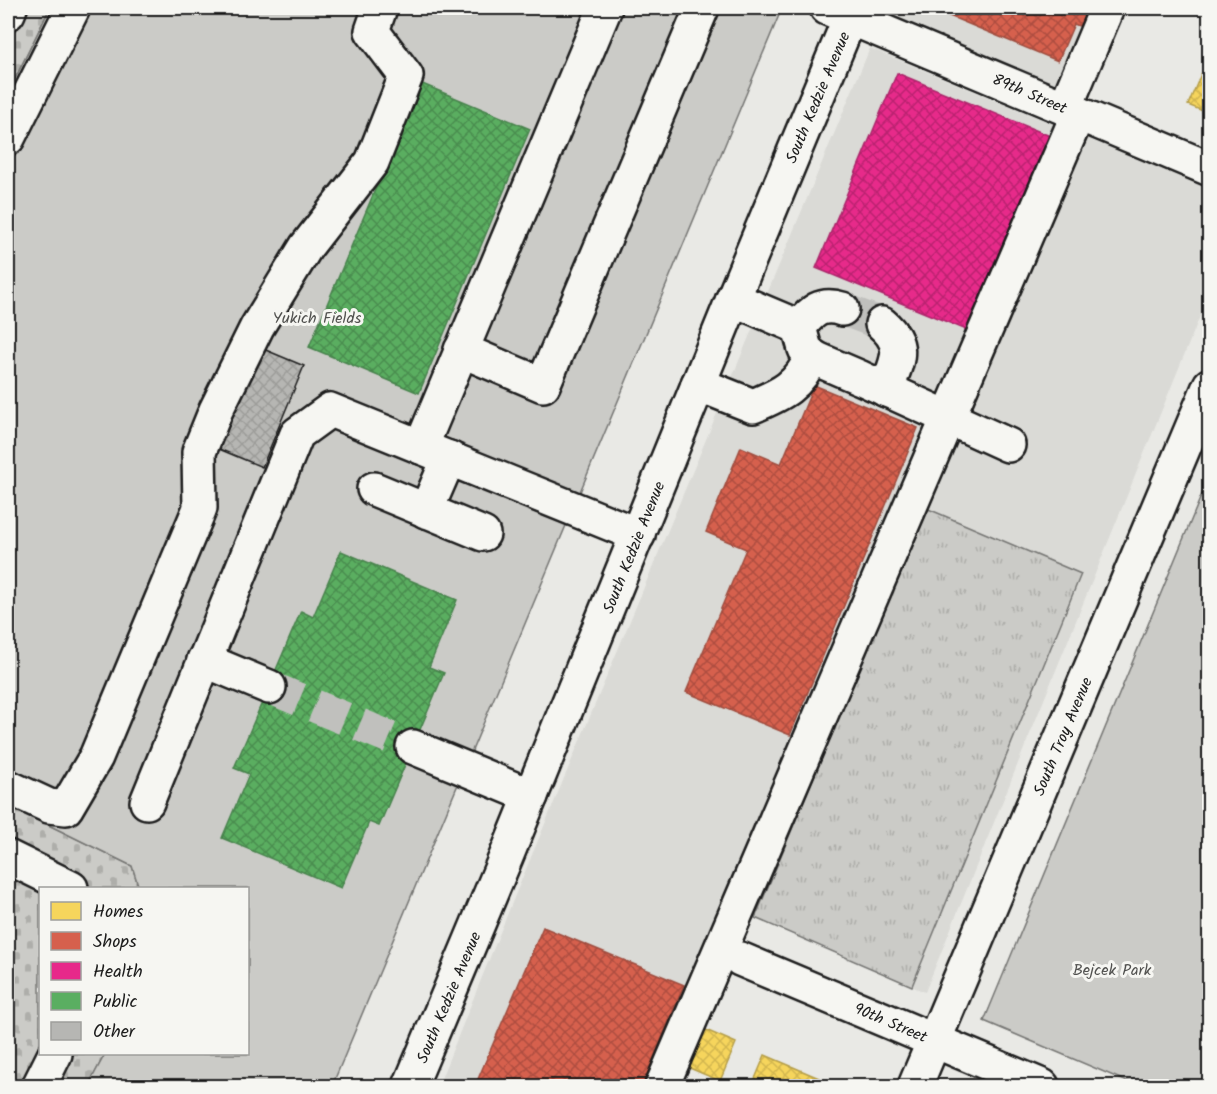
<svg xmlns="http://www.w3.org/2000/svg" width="1217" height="1094" viewBox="0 0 1217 1094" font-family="Kalam,sans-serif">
<defs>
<pattern id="grass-tufts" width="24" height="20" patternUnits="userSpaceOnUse" patternTransform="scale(1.5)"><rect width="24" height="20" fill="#cbcbc7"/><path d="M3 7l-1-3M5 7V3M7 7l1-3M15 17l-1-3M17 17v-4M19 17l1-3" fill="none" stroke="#aeaeaa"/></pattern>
<pattern id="cemetery-stones" width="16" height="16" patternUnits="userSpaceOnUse" patternTransform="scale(1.5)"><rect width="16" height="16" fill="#cbcbc7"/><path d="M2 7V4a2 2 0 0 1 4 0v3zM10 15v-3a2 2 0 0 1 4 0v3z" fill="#aeaeaa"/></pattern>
<pattern id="homes-cross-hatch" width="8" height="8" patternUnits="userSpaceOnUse" patternTransform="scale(1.5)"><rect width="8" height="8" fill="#f6d55c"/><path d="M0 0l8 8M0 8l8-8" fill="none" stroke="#d2b64f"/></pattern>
<pattern id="shops-cross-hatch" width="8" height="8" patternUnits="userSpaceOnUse" patternTransform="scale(1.5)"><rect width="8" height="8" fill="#d6604d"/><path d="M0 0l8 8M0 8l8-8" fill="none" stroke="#ad4e3f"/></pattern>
<pattern id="health-cross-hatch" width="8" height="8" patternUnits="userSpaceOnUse" patternTransform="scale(1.5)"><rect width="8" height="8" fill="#e7298a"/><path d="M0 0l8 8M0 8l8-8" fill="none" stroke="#ba2270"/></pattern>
<pattern id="public-cross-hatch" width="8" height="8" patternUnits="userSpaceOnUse" patternTransform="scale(1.5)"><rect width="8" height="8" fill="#5aae61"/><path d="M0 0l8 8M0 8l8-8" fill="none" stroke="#4a8d4f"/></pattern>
<pattern id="building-cross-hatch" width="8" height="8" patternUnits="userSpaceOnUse" patternTransform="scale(1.5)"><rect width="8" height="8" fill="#b6b6b3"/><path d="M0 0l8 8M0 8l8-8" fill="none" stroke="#9c9c99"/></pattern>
</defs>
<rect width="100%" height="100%" fill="#e9e9e5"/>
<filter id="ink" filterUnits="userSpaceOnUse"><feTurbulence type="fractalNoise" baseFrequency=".0167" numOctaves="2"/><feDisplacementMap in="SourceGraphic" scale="12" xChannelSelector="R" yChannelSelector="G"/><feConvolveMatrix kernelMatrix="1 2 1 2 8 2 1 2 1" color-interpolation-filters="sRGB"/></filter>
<g filter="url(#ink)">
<g fill="#dadad6">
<path d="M 885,8 L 1107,8 L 1072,91 L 884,11 Z"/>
<path d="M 870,48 L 1209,189 L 1209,294 L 925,992 L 738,911 L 662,1086 L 438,1086 L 516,893 Z"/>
</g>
<path fill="url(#grass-tufts)" stroke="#747472" stroke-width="1.5" d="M 926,508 L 1081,574 L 912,986 L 755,918 Z"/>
<g fill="url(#cemetery-stones)" stroke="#747472" stroke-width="1.5">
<path d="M 8,8 L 50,8 L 8,93 Z"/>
<path d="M 8,805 L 132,866 L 139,888 L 40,888 L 40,1054 L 105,1054 L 88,1086 L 8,1086 Z"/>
</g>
<g fill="#cbcbc7" stroke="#747472" stroke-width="1.5">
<path d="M 50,8 L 782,8 L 332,1086 L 88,1086 L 105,1054 L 248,1054 L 248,888 L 139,888 L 132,866 L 8,805 L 8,93 Z"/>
<path d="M 1209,477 L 1209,1086 L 1137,1086 L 984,1021 Z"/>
</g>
<g fill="url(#homes-cross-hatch)" stroke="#b59e49" stroke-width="1.5">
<path d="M 1201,74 L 1210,78 L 1210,114 L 1188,105 Z"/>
<path d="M 701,1028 L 736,1043 L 720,1081 L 685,1066 Z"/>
<path d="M 765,1055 L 833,1084 L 832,1086 L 752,1086 Z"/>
</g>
<g fill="url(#shops-cross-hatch)" stroke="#9e4c3e" stroke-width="1.5">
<path d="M 930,8 L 1093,8 L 1084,28 L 1074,24 L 1058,61 Z"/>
<path d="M 814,385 L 918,428 L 790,735 L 686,692 L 746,549 L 706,532 L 741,447 L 781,464 Z"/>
<path d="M 543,927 L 684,985 L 642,1086 L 475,1086 Z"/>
</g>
<path fill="url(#health-cross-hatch)" stroke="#aa2569" stroke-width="1.5" d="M 897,73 L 1050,136 L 969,331 L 816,268 Z"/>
<g fill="url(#public-cross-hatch)" stroke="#47824c" stroke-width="1.5">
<path d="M 420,83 L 530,129 L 419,393 L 309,347 Z"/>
<path d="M 341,551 L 457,600 L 429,667 L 444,673 L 379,826 L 369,822 L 341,888 L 222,838 L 249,774 L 234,768 L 301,611 L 313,617 Z"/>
</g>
<path fill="url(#building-cross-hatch)" stroke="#1c1c1c" stroke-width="1.5" d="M 261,348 L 304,366 L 262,467 L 219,449 L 230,423 L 223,420 Z"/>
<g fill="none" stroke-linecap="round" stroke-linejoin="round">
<g stroke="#c0c0bd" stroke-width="33" stroke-dasharray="33 16" stroke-linecap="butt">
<path d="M 842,309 L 882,324"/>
<path d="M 269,687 L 413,747"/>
</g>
<g stroke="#1c1c1c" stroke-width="38">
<g id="minor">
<path d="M 827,8 L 1210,169"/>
<path d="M 8,13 L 10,8"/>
<path d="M 1065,108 L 1107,8"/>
<path d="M 8,138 L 73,8"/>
<path d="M 733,299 L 799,327"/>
<path d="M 882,324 C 908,346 896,363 886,390"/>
<path d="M 799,327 L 805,349 L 812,356 L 819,360 L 861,378 L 1008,445"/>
<path d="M 799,327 C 812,311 821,302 842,309"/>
<path d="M 461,350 L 543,385 L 702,8"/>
<path d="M 698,384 L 753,406 C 782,394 799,386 812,356"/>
<path d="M 421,447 L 605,8"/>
<path d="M 374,489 L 483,534"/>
<path d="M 426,511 L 449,458"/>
<path d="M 204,660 L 269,687"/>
<path d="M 413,747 L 531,796"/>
<path d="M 8,787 L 49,806 L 66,808 L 96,757 L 200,508 L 199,452 L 216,410 L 257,327 L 306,247 L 372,162 L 406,76 L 372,31 L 380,8"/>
<path d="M 147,802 L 297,434 L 330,410 L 638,535"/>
<path d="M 8,857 L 71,888"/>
<path d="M 740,959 L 1042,1086"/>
<path d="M 39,1086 L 55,1054"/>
<path d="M 662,1086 L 1078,114"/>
<path d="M 915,1086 L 1210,385"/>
</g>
</g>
<g stroke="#1c1c1c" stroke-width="38">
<path id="major" d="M 410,1086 L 506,857 L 733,299 L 854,8"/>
</g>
<use href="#minor" stroke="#f6f6f2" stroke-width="33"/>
<use href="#major" stroke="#f6f6f2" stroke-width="33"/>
</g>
</g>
<g text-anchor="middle" stroke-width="6" stroke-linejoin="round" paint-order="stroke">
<g font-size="16" fill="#1c1c1c" stroke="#f6f6f2">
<text transform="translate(1030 93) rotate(23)" y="6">89th Street</text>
<text transform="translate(817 97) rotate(-67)" y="6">South Kedzie Avenue</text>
<text transform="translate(633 547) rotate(-68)" y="6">South Kedzie Avenue</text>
<text transform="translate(1062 736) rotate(-67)" y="6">South Troy Avenue</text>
<text transform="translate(448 997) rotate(-67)" y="6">South Kedzie Avenue</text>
<text transform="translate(891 1022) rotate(23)" y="6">90th Street</text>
</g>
<g font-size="16" fill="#51514f" stroke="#f6f6f2">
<text x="317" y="323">Yukich Fields</text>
<text x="1112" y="975">Bejcek Park</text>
</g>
</g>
<rect width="1217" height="1094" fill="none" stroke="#f6f6f2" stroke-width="30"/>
<rect x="15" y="15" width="1187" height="1064" fill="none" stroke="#1c1c1c" stroke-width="2" filter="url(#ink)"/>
<rect x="39" y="887" width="210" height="168" fill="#f6f6f2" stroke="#9f9f9c" stroke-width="1.5"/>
<rect x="51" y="902" width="30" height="18" fill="#f6d55c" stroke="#9f9f9c" stroke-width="1.5"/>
<text x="93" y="917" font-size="18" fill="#1c1c1c">Homes</text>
<rect x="51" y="932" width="30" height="18" fill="#d6604d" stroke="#9f9f9c" stroke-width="1.5"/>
<text x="93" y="947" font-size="18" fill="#1c1c1c">Shops</text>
<rect x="51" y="962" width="30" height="18" fill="#e7298a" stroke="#9f9f9c" stroke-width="1.5"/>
<text x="93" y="977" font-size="18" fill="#1c1c1c">Health</text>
<rect x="51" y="992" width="30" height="18" fill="#5aae61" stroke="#9f9f9c" stroke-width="1.5"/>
<text x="93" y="1007" font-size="18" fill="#1c1c1c">Public</text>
<rect x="51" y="1022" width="30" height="18" fill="#b6b6b3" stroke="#9f9f9c" stroke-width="1.5"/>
<text x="93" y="1037" font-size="18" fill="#1c1c1c">Other</text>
</svg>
